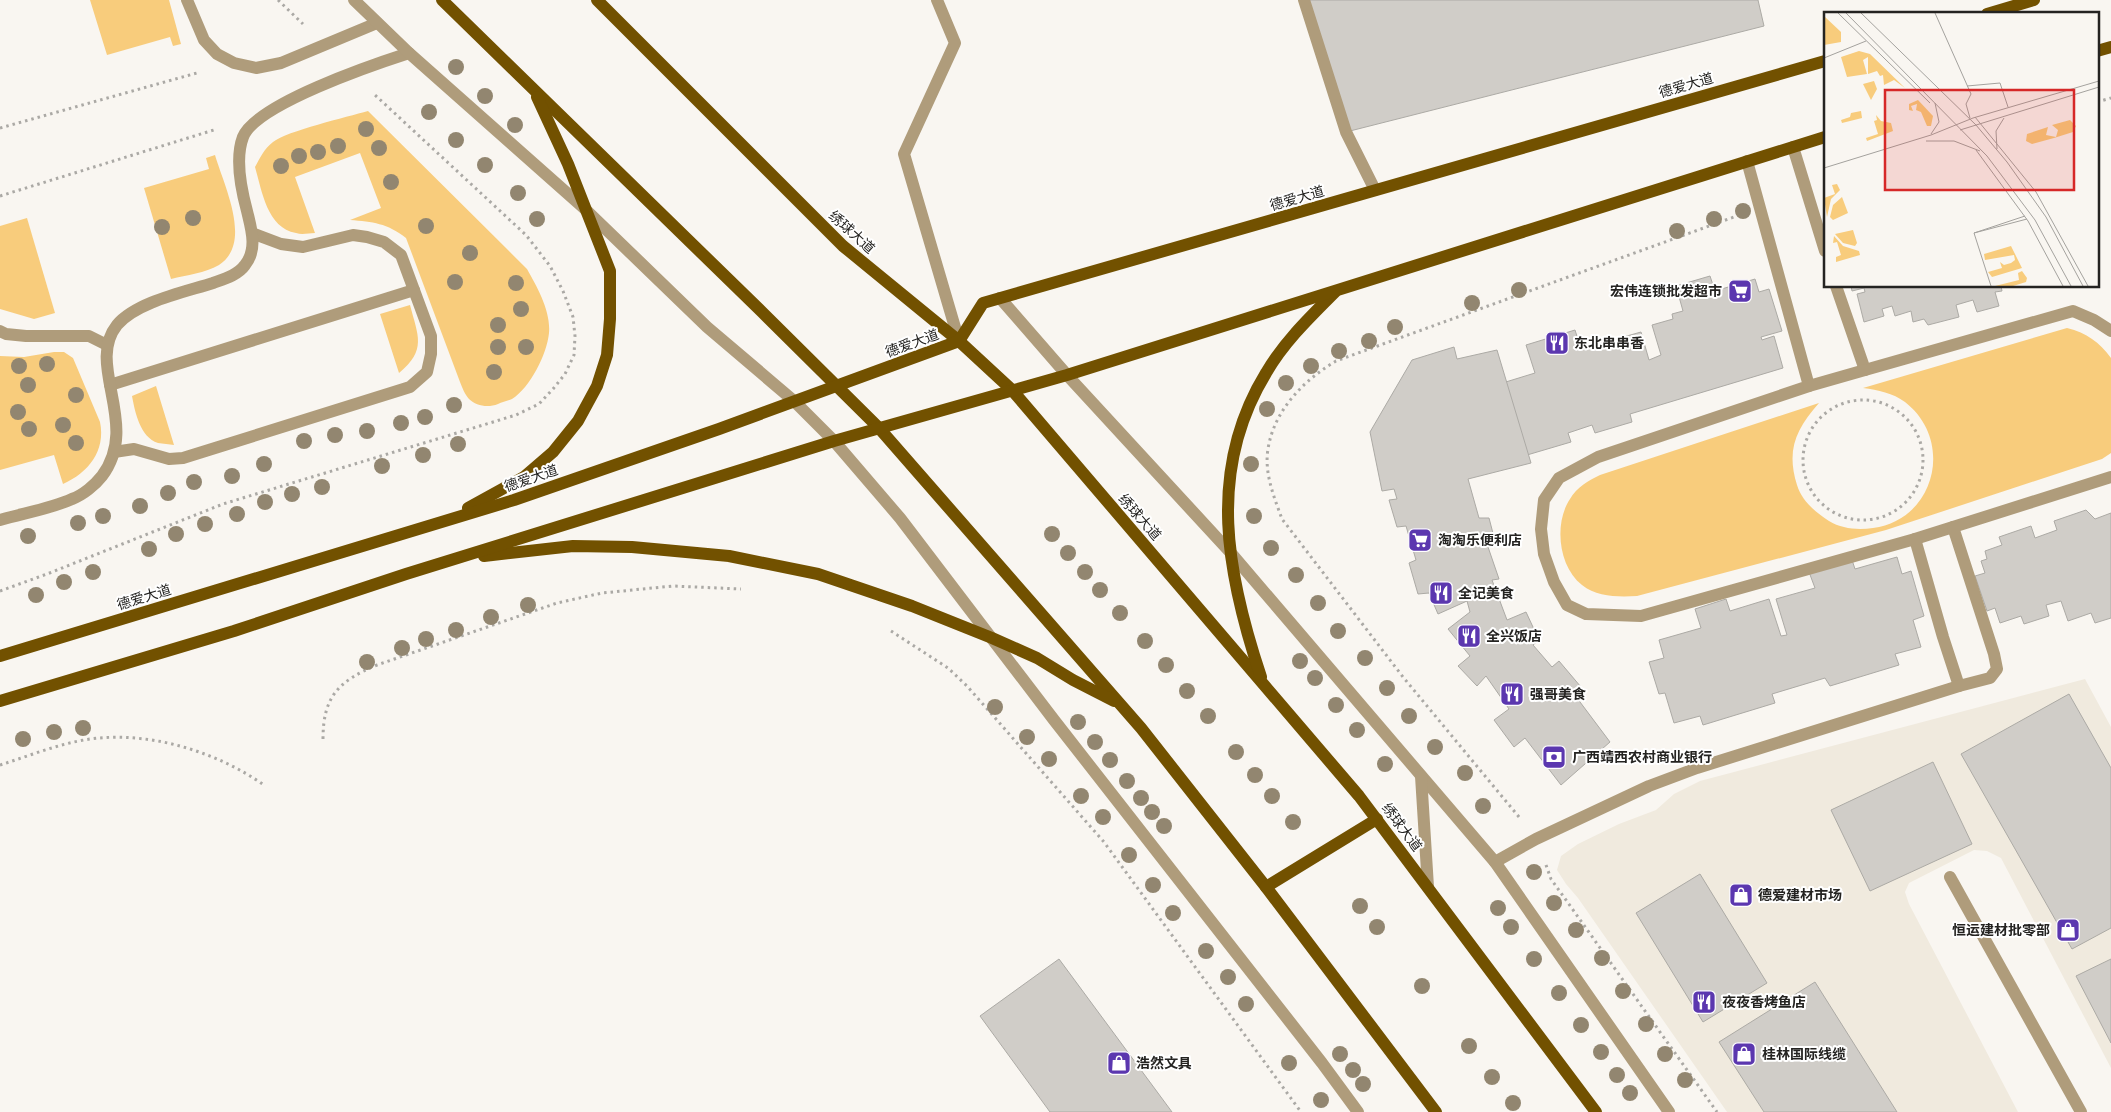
<svg xmlns="http://www.w3.org/2000/svg" width="2111" height="1112" viewBox="0 0 2111 1112" font-family="Manrope,'Noto Sans SC',sans-serif">
<rect width="100%" height="100%" fill="#f9f6f1"/>
<path fill="#f0eade" d="M 2085,679 L 2111,727 L 2111,1068 L 2001,858 L 1987,851 L 1974,850 L 1909,883 L 1905,892 L 1909,904 L 2018,1112 L 1727,1112 L 1578,898 L 1566,884 L 1557,870 L 1561,856 L 1578,844 L 1619,824 L 1656,810 L 1674,794 L 1700,781 Z"/>
<g fill="#f8cc7c">
<path d="M 90,0 L 169,0 L 181,44 L 173,46 L 170,37 L 107,55 Z"/>
<path d="M 368,111 L 527,269 C 537,287 551,311 549,333 C 547,354 530,388 512,399 C 508,401 502,402 498,404 C 488,408 476,406 469,399 C 465,395 462,387 460,382 L 406,238 C 387,223 373,222 350,220 L 381,208 L 360,153 L 295,177 L 315,233 C 309,233 302,235 296,233 C 267,228 262,191 255,167 C 260,158 264,149 273,142 C 287,131 347,117 368,111 Z"/>
<path d="M 215,155 C 224,186 253,243 219,265 C 205,273 187,275 171,279 L 144,188 L 209,169 L 206,158 Z"/>
<path d="M 27,218 L 55,313 L 34,319 L 0,309 L 0,226 Z"/>
<path d="M 410,305 C 418,336 427,350 399,373 L 380,314 Z"/>
<path d="M 2067,328 C 2087,333 2099,342 2111,358 L 2111,453 L 2102,459 L 1886,530 L 1637,596 C 1618,597 1597,597 1582,585 C 1558,566 1554,523 1570,499 C 1577,487 1588,481 1600,475 L 1819,403 C 1796,429 1786,450 1797,485 C 1802,501 1815,512 1829,521 C 1842,529 1858,530 1873,528 C 1935,520 1955,441 1905,402 C 1893,393 1878,390 1863,388 Z"/>
<path d="M 54,352 L 64,352 L 73,358 L 100,422 C 106,451 88,473 63,484 L 54,455 L 0,470 L 0,356 L 24,357 Z"/>
<path d="M 156,386 L 174,445 C 169,444 163,444 158,443 C 140,437 135,412 132,396 Z"/>
</g>
<g fill="#d0cdc8" stroke="#acaaa5">
<path d="M 1304,0 L 1758,0 L 1764,26 L 1346,132 Z"/>
<path d="M 1710,276 L 1715,291 L 1755,279 L 1759,292 L 1769,289 L 1782,331 L 1761,337 L 1762,340 L 1774,336 L 1783,368 L 1630,414 L 1632,422 L 1595,433 L 1592,425 L 1568,433 L 1571,442 L 1527,455 L 1524,446 L 1512,449 L 1514,457 L 1492,464 L 1470,393 L 1535,373 L 1526,345 L 1575,330 L 1581,349 L 1641,332 L 1649,360 L 1661,355 L 1652,325 L 1673,319 L 1672,314 L 1683,311 L 1676,286 Z"/>
<path d="M 1851,286 L 2001,286 L 2002,291 L 1995,292 L 1999,306 L 1977,312 L 1973,300 L 1956,305 L 1959,317 L 1928,325 L 1924,319 L 1913,322 L 1911,311 L 1895,316 L 1892,306 L 1882,309 L 1884,316 L 1864,322 L 1857,294 L 1865,292 L 1864,288 L 1852,291 Z"/>
<path d="M 1454,347 L 1457,359 L 1497,350 L 1531,463 L 1468,479 L 1479,518 L 1489,518 L 1495,541 L 1487,544 L 1499,579 L 1492,580 L 1507,620 L 1526,612 L 1539,640 L 1533,645 L 1552,667 L 1559,661 L 1581,687 L 1574,694 L 1610,742 L 1561,785 L 1525,738 L 1514,747 L 1494,720 L 1509,709 L 1486,676 L 1477,686 L 1458,666 L 1470,656 L 1448,629 L 1470,612 L 1467,601 L 1438,614 L 1429,593 L 1418,594 L 1409,563 L 1416,560 L 1406,526 L 1397,527 L 1389,500 L 1397,499 L 1394,489 L 1382,491 L 1370,432 L 1412,360 Z"/>
<path d="M 2086,510 L 2095,519 L 2111,513 L 2111,618 L 2095,623 L 2091,613 L 2068,621 L 2061,601 L 2046,605 L 2049,616 L 2024,624 L 2021,616 L 2000,623 L 1995,608 L 1987,611 L 1975,576 L 1985,573 L 1981,561 L 1987,559 L 1985,551 L 2002,545 L 1999,537 L 2031,526 L 2035,538 L 2057,530 L 2054,521 Z"/>
<path d="M 1897,557 L 1902,574 L 1911,571 L 1924,616 L 1913,620 L 1921,647 L 1895,654 L 1899,665 L 1830,686 L 1825,678 L 1772,694 L 1775,703 L 1703,725 L 1700,716 L 1674,723 L 1665,693 L 1659,694 L 1649,662 L 1664,658 L 1659,640 L 1701,628 L 1695,609 L 1726,599 L 1730,611 L 1769,599 L 1781,636 L 1787,635 L 1776,599 L 1815,588 L 1809,572 L 1852,560 L 1855,569 Z"/>
<path d="M 2069,694 L 2111,768 L 2111,928 L 2072,949 L 1961,754 Z"/>
<path d="M 1933,762 L 1972,844 L 1870,891 L 1831,810 Z"/>
<path d="M 1700,874 L 1767,983 L 1703,1022 L 1636,913 Z"/>
<path d="M 1059,959 L 1172,1112 L 1050,1112 L 980,1016 Z"/>
<path d="M 2111,959 L 2111,1043 L 2076,976 Z"/>
<path d="M 1815,982 L 1897,1112 L 1764,1112 L 1719,1042 Z"/>
</g>
<g fill="none" stroke-linecap="round" stroke-linejoin="round">
<g stroke="#aba9a5" stroke-width="3" stroke-dasharray="2.5 4" stroke-linecap="butt">
<path d="M 278,0 L 303,24"/>
<path d="M 2097,102 L 2111,98"/>
<path d="M 0,128 L 197,73"/>
<path d="M 0,196 L 217,129"/>
<circle cx="1863" cy="460" r="60"/>
<path d="M 0,591 L 47,574 L 223,504 L 516,415 L 539,404 L 553,389 L 565,374 L 574,355 L 575,336 L 573,317 L 563,291 L 550,266 L 526,235 L 375,95"/>
<path d="M 891,631 L 948,668 L 967,686 L 1104,842 L 1301,1112"/>
<path d="M 323,739 C 323,696 339,681 377,665 L 557,603 L 602,593 L 673,586 L 741,589"/>
<path d="M 0,765 C 32,755 65,741 99,738 C 156,733 218,753 264,785"/>
<path d="M 1519,817 L 1403,677 L 1282,519 C 1274,497 1264,473 1268,449 C 1274,410 1304,380 1336,361 L 1734,217"/>
<path d="M 1546,865 L 1551,879 L 1717,1112"/>
</g>
<g stroke="#af9c7b" stroke-width="12">
<path d="M 187,0 L 204,40 L 217,54 L 234,63 L 256,68 L 281,63 L 377,23"/>
<path d="M 1793,147 L 1825,251"/>
<path d="M 1747,161 L 1809,386 L 1598,457 L 1559,478 L 1544,500 L 1541,529 L 1544,554 L 1554,582 L 1567,605 L 1586,614 L 1641,616 L 1915,539 L 1943,637 L 1959,686"/>
<path d="M 1836,286 L 1865,370 L 2073,311 L 2094,320 L 2111,331"/>
<path d="M 0,331 L 6,334 L 26,336 L 89,336 L 107,345"/>
<path d="M 110,385 L 414,290"/>
<path d="M 1809,386 L 1865,370"/>
<path d="M 114,452 L 134,449 L 169,459 L 183,458 L 410,387 L 427,372 L 431,354 L 431,336 L 401,255 L 384,242 L 367,237 L 353,235 L 303,247 L 281,244 L 252,233"/>
<path d="M 0,520 C 24,513 50,509 72,499 C 83,495 95,485 102,476 C 141,424 85,365 117,325 C 136,302 185,292 213,283 C 224,279 238,275 245,265 C 258,249 251,228 247,211 C 241,189 235,158 243,137 C 256,104 375,64 409,53"/>
<path d="M 1915,539 L 1953,527"/>
<path d="M 1495,862 L 1536,839 L 1649,786 L 1697,768 L 1959,686 L 1990,678 L 1997,669 L 1994,654 L 1953,527 L 2111,477"/>
<path d="M 1950,877 L 2081,1112"/>
</g>
<g stroke="#af9c7b" stroke-width="12">
<path d="M 354,0 L 409,53 L 585,209 L 707,327 L 794,401 L 834,441 L 900,518 L 1054,720 L 1322,1063 L 1358,1112"/>
<path d="M 1304,0 L 1346,132 L 1375,190"/>
<path d="M 1000,298 L 1067,375 L 1230,552 L 1495,862 L 1669,1112"/>
<path d="M 1421,776 L 1428,887"/>
</g>
<path stroke="#af9c7b" stroke-width="12" d="M 937,0 L 955,43 L 904,154 L 959,341"/>
<g stroke="#725100" stroke-width="12">
<path d="M 442,0 L 762,312 L 879,428 L 1141,728 L 1266,887 L 1436,1112"/>
<path d="M 597,0 L 843,246 L 959,341 L 1012,390 L 1359,796 L 1596,1112"/>
<path d="M 1987,14 L 2034,0"/>
<path d="M 2097,51 L 2111,47"/>
<path d="M 468,508 L 524,477 L 553,452 L 578,421 L 597,386 L 607,355 L 610,319 L 610,271 L 568,164 L 537,97"/>
<path d="M 484,556 L 573,546 L 632,547 L 729,556 L 818,574 L 912,606 L 992,638 L 1037,658 L 1073,680 L 1114,701"/>
<path d="M 0,656 L 514,500 L 719,429 L 959,341 L 983,303 L 1825,61"/>
<path d="M 1261,677 C 1227,575 1206,471 1266,373 C 1284,342 1310,317 1335,292"/>
<path d="M 0,701 L 234,631 L 406,574 L 834,441 L 1067,375 L 1825,137"/>
<path d="M 1266,887 L 1377,819"/>
</g>
</g>
<g fill="#928670">
<circle cx="456" cy="67" r="8"/>
<circle cx="485" cy="96" r="8"/>
<circle cx="429" cy="112" r="8"/>
<circle cx="515" cy="125" r="8"/>
<circle cx="366" cy="129" r="8"/>
<circle cx="456" cy="140" r="8"/>
<circle cx="338" cy="146" r="8"/>
<circle cx="379" cy="148" r="8"/>
<circle cx="318" cy="152" r="8"/>
<circle cx="299" cy="156" r="8"/>
<circle cx="485" cy="165" r="8"/>
<circle cx="281" cy="166" r="8"/>
<circle cx="391" cy="182" r="8"/>
<circle cx="518" cy="193" r="8"/>
<circle cx="1743" cy="211" r="8"/>
<circle cx="193" cy="218" r="8"/>
<circle cx="537" cy="219" r="8"/>
<circle cx="1714" cy="219" r="8"/>
<circle cx="426" cy="226" r="8"/>
<circle cx="162" cy="227" r="8"/>
<circle cx="1677" cy="231" r="8"/>
<circle cx="470" cy="253" r="8"/>
<circle cx="455" cy="282" r="8"/>
<circle cx="516" cy="283" r="8"/>
<circle cx="1519" cy="290" r="8"/>
<circle cx="1472" cy="303" r="8"/>
<circle cx="521" cy="309" r="8"/>
<circle cx="498" cy="325" r="8"/>
<circle cx="1395" cy="327" r="8"/>
<circle cx="1369" cy="341" r="8"/>
<circle cx="498" cy="347" r="8"/>
<circle cx="526" cy="347" r="8"/>
<circle cx="1339" cy="351" r="8"/>
<circle cx="47" cy="364" r="8"/>
<circle cx="19" cy="366" r="8"/>
<circle cx="1311" cy="366" r="8"/>
<circle cx="494" cy="372" r="8"/>
<circle cx="1286" cy="383" r="8"/>
<circle cx="28" cy="385" r="8"/>
<circle cx="76" cy="395" r="8"/>
<circle cx="454" cy="405" r="8"/>
<circle cx="1267" cy="409" r="8"/>
<circle cx="18" cy="412" r="8"/>
<circle cx="425" cy="417" r="8"/>
<circle cx="401" cy="423" r="8"/>
<circle cx="63" cy="425" r="8"/>
<circle cx="29" cy="429" r="8"/>
<circle cx="367" cy="431" r="8"/>
<circle cx="335" cy="435" r="8"/>
<circle cx="304" cy="441" r="8"/>
<circle cx="76" cy="443" r="8"/>
<circle cx="458" cy="444" r="8"/>
<circle cx="423" cy="455" r="8"/>
<circle cx="264" cy="464" r="8"/>
<circle cx="1251" cy="464" r="8"/>
<circle cx="382" cy="466" r="8"/>
<circle cx="232" cy="476" r="8"/>
<circle cx="194" cy="482" r="8"/>
<circle cx="322" cy="487" r="8"/>
<circle cx="168" cy="493" r="8"/>
<circle cx="292" cy="494" r="8"/>
<circle cx="265" cy="502" r="8"/>
<circle cx="140" cy="506" r="8"/>
<circle cx="237" cy="514" r="8"/>
<circle cx="103" cy="516" r="8"/>
<circle cx="1254" cy="516" r="8"/>
<circle cx="78" cy="523" r="8"/>
<circle cx="205" cy="524" r="8"/>
<circle cx="176" cy="534" r="8"/>
<circle cx="1052" cy="534" r="8"/>
<circle cx="28" cy="536" r="8"/>
<circle cx="1271" cy="548" r="8"/>
<circle cx="149" cy="549" r="8"/>
<circle cx="1068" cy="553" r="8"/>
<circle cx="93" cy="572" r="8"/>
<circle cx="1085" cy="572" r="8"/>
<circle cx="1296" cy="575" r="8"/>
<circle cx="64" cy="582" r="8"/>
<circle cx="1100" cy="590" r="8"/>
<circle cx="36" cy="595" r="8"/>
<circle cx="1318" cy="603" r="8"/>
<circle cx="528" cy="605" r="8"/>
<circle cx="1120" cy="613" r="8"/>
<circle cx="491" cy="617" r="8"/>
<circle cx="456" cy="630" r="8"/>
<circle cx="1338" cy="631" r="8"/>
<circle cx="426" cy="639" r="8"/>
<circle cx="1145" cy="641" r="8"/>
<circle cx="402" cy="648" r="8"/>
<circle cx="1365" cy="658" r="8"/>
<circle cx="1300" cy="661" r="8"/>
<circle cx="367" cy="662" r="8"/>
<circle cx="1166" cy="665" r="8"/>
<circle cx="1315" cy="678" r="8"/>
<circle cx="1387" cy="688" r="8"/>
<circle cx="1187" cy="691" r="8"/>
<circle cx="1336" cy="705" r="8"/>
<circle cx="995" cy="707" r="8"/>
<circle cx="1208" cy="716" r="8"/>
<circle cx="1409" cy="716" r="8"/>
<circle cx="1078" cy="722" r="8"/>
<circle cx="83" cy="728" r="8"/>
<circle cx="1357" cy="730" r="8"/>
<circle cx="54" cy="732" r="8"/>
<circle cx="1027" cy="737" r="8"/>
<circle cx="23" cy="739" r="8"/>
<circle cx="1095" cy="742" r="8"/>
<circle cx="1435" cy="747" r="8"/>
<circle cx="1236" cy="752" r="8"/>
<circle cx="1049" cy="759" r="8"/>
<circle cx="1110" cy="760" r="8"/>
<circle cx="1385" cy="764" r="8"/>
<circle cx="1465" cy="773" r="8"/>
<circle cx="1255" cy="775" r="8"/>
<circle cx="1127" cy="781" r="8"/>
<circle cx="1081" cy="796" r="8"/>
<circle cx="1272" cy="796" r="8"/>
<circle cx="1141" cy="798" r="8"/>
<circle cx="1483" cy="806" r="8"/>
<circle cx="1152" cy="812" r="8"/>
<circle cx="1103" cy="817" r="8"/>
<circle cx="1293" cy="822" r="8"/>
<circle cx="1164" cy="826" r="8"/>
<circle cx="1129" cy="855" r="8"/>
<circle cx="1534" cy="872" r="8"/>
<circle cx="1153" cy="885" r="8"/>
<circle cx="1554" cy="903" r="8"/>
<circle cx="1360" cy="906" r="8"/>
<circle cx="1498" cy="908" r="8"/>
<circle cx="1173" cy="913" r="8"/>
<circle cx="1377" cy="927" r="8"/>
<circle cx="1511" cy="927" r="8"/>
<circle cx="1576" cy="930" r="8"/>
<circle cx="1206" cy="951" r="8"/>
<circle cx="1602" cy="958" r="8"/>
<circle cx="1534" cy="959" r="8"/>
<circle cx="1228" cy="977" r="8"/>
<circle cx="1422" cy="986" r="8"/>
<circle cx="1623" cy="991" r="8"/>
<circle cx="1559" cy="993" r="8"/>
<circle cx="1246" cy="1004" r="8"/>
<circle cx="1646" cy="1024" r="8"/>
<circle cx="1581" cy="1025" r="8"/>
<circle cx="1469" cy="1046" r="8"/>
<circle cx="1601" cy="1052" r="8"/>
<circle cx="1340" cy="1054" r="8"/>
<circle cx="1665" cy="1054" r="8"/>
<circle cx="1289" cy="1063" r="8"/>
<circle cx="1353" cy="1070" r="8"/>
<circle cx="1617" cy="1075" r="8"/>
<circle cx="1492" cy="1077" r="8"/>
<circle cx="1685" cy="1080" r="8"/>
<circle cx="1363" cy="1084" r="8"/>
<circle cx="1630" cy="1093" r="8"/>
<circle cx="1321" cy="1100" r="8"/>
<circle cx="1513" cy="1103" r="8"/>
</g>
<defs>
<g id="supermarket-square" transform="scale(1.25)"><rect x="-9" y="-9" width="18" height="18" rx="4" fill="#5b37af" stroke="#fff"/><path d="M-6-5.5h2.5l.6 2H6L4.5 2H-2.5L-4.4-4H-6ZM-1.5 3.2a1.3 1.3 0 1 0 .1 0ZM3 3.2a1.3 1.3 0 1 0 .1 0Z" fill="#fff"/></g>
<g id="restaurant-square" transform="scale(1.25)"><rect x="-9" y="-9" width="18" height="18" rx="4" fill="#5b37af" stroke="#fff"/><path d="M-5-6h1v4h1v-4h1v4h1v-4h1v5L-1.5 .5V6h-2V.5L-5-1ZM5-6V6H3V1.5H1.5Q1.5-4 5-6Z" fill="#fff"/></g>
<g id="bank-square" transform="scale(1.25)"><rect x="-9" y="-9" width="18" height="18" rx="4" fill="#5b37af" stroke="#fff"/><path d="M-6-4H6V4H-6ZM0-2.3a2.3 2.3 0 1 0 0 4.6a2.3 2.3 0 1 0 0-4.6Z" fill="#fff"/></g>
<g id="shop-square" transform="scale(1.25)"><rect x="-9" y="-9" width="18" height="18" rx="4" fill="#5b37af" stroke="#fff"/><path d="M-5-2.5h2.3a2.7 3.5 0 0 1 5.4 0H5L5.5 6h-11ZM-1.5-2.5h3a1.5 2.3 0 0 0-3 0Z" fill="#fff"/></g>
</defs>
<g fill-rule="evenodd">
<use href="#supermarket-square" x="1740" y="291"/>
<use href="#restaurant-square" x="1557" y="343"/>
<use href="#supermarket-square" x="1420" y="540"/>
<use href="#restaurant-square" x="1441" y="593"/>
<use href="#restaurant-square" x="1469" y="636"/>
<use href="#restaurant-square" x="1512" y="694"/>
<use href="#bank-square" x="1554" y="757"/>
<use href="#shop-square" x="1741" y="895"/>
<use href="#shop-square" x="2068" y="930"/>
<use href="#restaurant-square" x="1704" y="1002"/>
<use href="#shop-square" x="1744" y="1054"/>
<use href="#shop-square" x="1119" y="1063"/>
</g>
<g text-anchor="middle" stroke-width="4" stroke-linejoin="round" paint-order="stroke">
<g font-size="14" fill="#242321" stroke="#fff">
<text transform="translate(1686 85) rotate(-16)" y="5">德爱大道</text>
<text transform="translate(1297 198) rotate(-16)" y="5">德爱大道</text>
<text transform="translate(852 232) rotate(42)" y="5">绣球大道</text>
<text transform="translate(912 343) rotate(-20)" y="5">德爱大道</text>
<text transform="translate(531 478) rotate(-19)" y="5">德爱大道</text>
<text transform="translate(1140 517) rotate(49)" y="5">绣球大道</text>
<text transform="translate(144 597) rotate(-17)" y="5">德爱大道</text>
<text transform="translate(1402 827) rotate(53)" y="5">绣球大道</text>
</g>
<g font-size="14" font-weight="bold" fill="#242321" stroke="#fff" text-anchor="start">
<text x="1722" y="296" text-anchor="end">宏伟连锁批发超市</text>
<text x="1574" y="348">东北串串香</text>
<text x="1438" y="545">淘淘乐便利店</text>
<text x="1458" y="598">全记美食</text>
<text x="1486" y="641">全兴饭店</text>
<text x="1530" y="699">强哥美食</text>
<text x="1572" y="762">广西靖西农村商业银行</text>
<text x="1758" y="900">德爱建材市场</text>
<text x="2050" y="935" text-anchor="end">恒运建材批零部</text>
<text x="1722" y="1007">夜夜香烤鱼店</text>
<text x="1762" y="1059">桂林国际线缆</text>
<text x="1136" y="1068">浩然文具</text>
</g>
</g>
<g transform="translate(1824 12)">
<rect width="275" height="275" fill="#f9f6f1"/>
<path d="M 0,4 L 17,20 L 17,30 L 0,33 ZM 35,39 L 46,42 L 81,76 L 70,68 L 60,73 L 59,63 L 56,64 L 53,59 L 44,62 L 44,45 L 39,48 L 43,62 L 23,65 L 17,45 ZM 50,69 L 53,77 L 47,88 L 39,72 ZM 94,88 L 109,104 L 107,114 L 103,114 L 97,100 L 92,98 L 93,92 L 87,94 L 89,99 L 85,98 L 85,92 ZM 37,99 L 38,106 L 18,111 L 17,108 L 26,105 L 27,101 ZM 52,103 L 57,109 L 67,111 L 69,119 L 43,129 L 42,126 L 54,122 L 50,109 L 53,108 ZM 246,108 L 252,114 L 249,120 L 230,126 L 208,132 L 202,129 L 203,122 L 224,115 L 222,123 L 232,125 L 234,118 L 228,113 ZM 13,172 L 16,178 L 7,187 L 3,205 L 0,186 L 11,182 L 8,173 ZM 18,185 L 24,201 L 9,208 L 6,205 L 9,193 ZM 29,218 L 33,231 L 31,234 L 19,231 L 11,222 ZM 10,224 L 19,234 L 35,239 L 36,243 L 12,250 L 12,245 L 17,243 L 13,230 L 9,231 ZM 187,234 L 198,256 L 168,265 L 164,260 L 178,256 L 176,250 L 180,253 L 187,251 L 191,248 L 190,243 L 161,248 L 160,242 ZM 198,259 L 203,266 L 202,270 L 189,274 L 171,274 L 195,268 L 194,261 Z" fill="#f8cc7c"/>
<path fill="none" stroke="#a4a29e" stroke-width="1" d="M 14,1 L 106,91M 22,1 L 163,144 L 211,208 L 247,274M 37,1 L 152,113 L 183,150 L 222,205 L 259,274M 111,1 L 147,82 L 142,92 L 146,106M 0,46 L 42,29M 143,74 L 176,71 L 184,95M 151,105 L 212,180 L 264,274M 136,118 L 275,75M 107,122 L 115,110 L 111,91M 102,129 L 130,129 L 156,139M 173,137 L 172,119 L 180,106M 152,138 L 204,209 L 239,274M 0,156 L 107,123 L 149,106 L 275,69M 201,204 L 150,221 L 203,207M 150,221 L 167,274"/>
<path fill="#d62828" fill-opacity="0.15" stroke="#d62828" stroke-width="2.5" d="M 61,78 L 250,78 L 250,178 L 61,178 Z"/>
<rect width="275" height="275" fill="none" stroke="#242321" stroke-width="2.5"/>
</g>
</svg>
